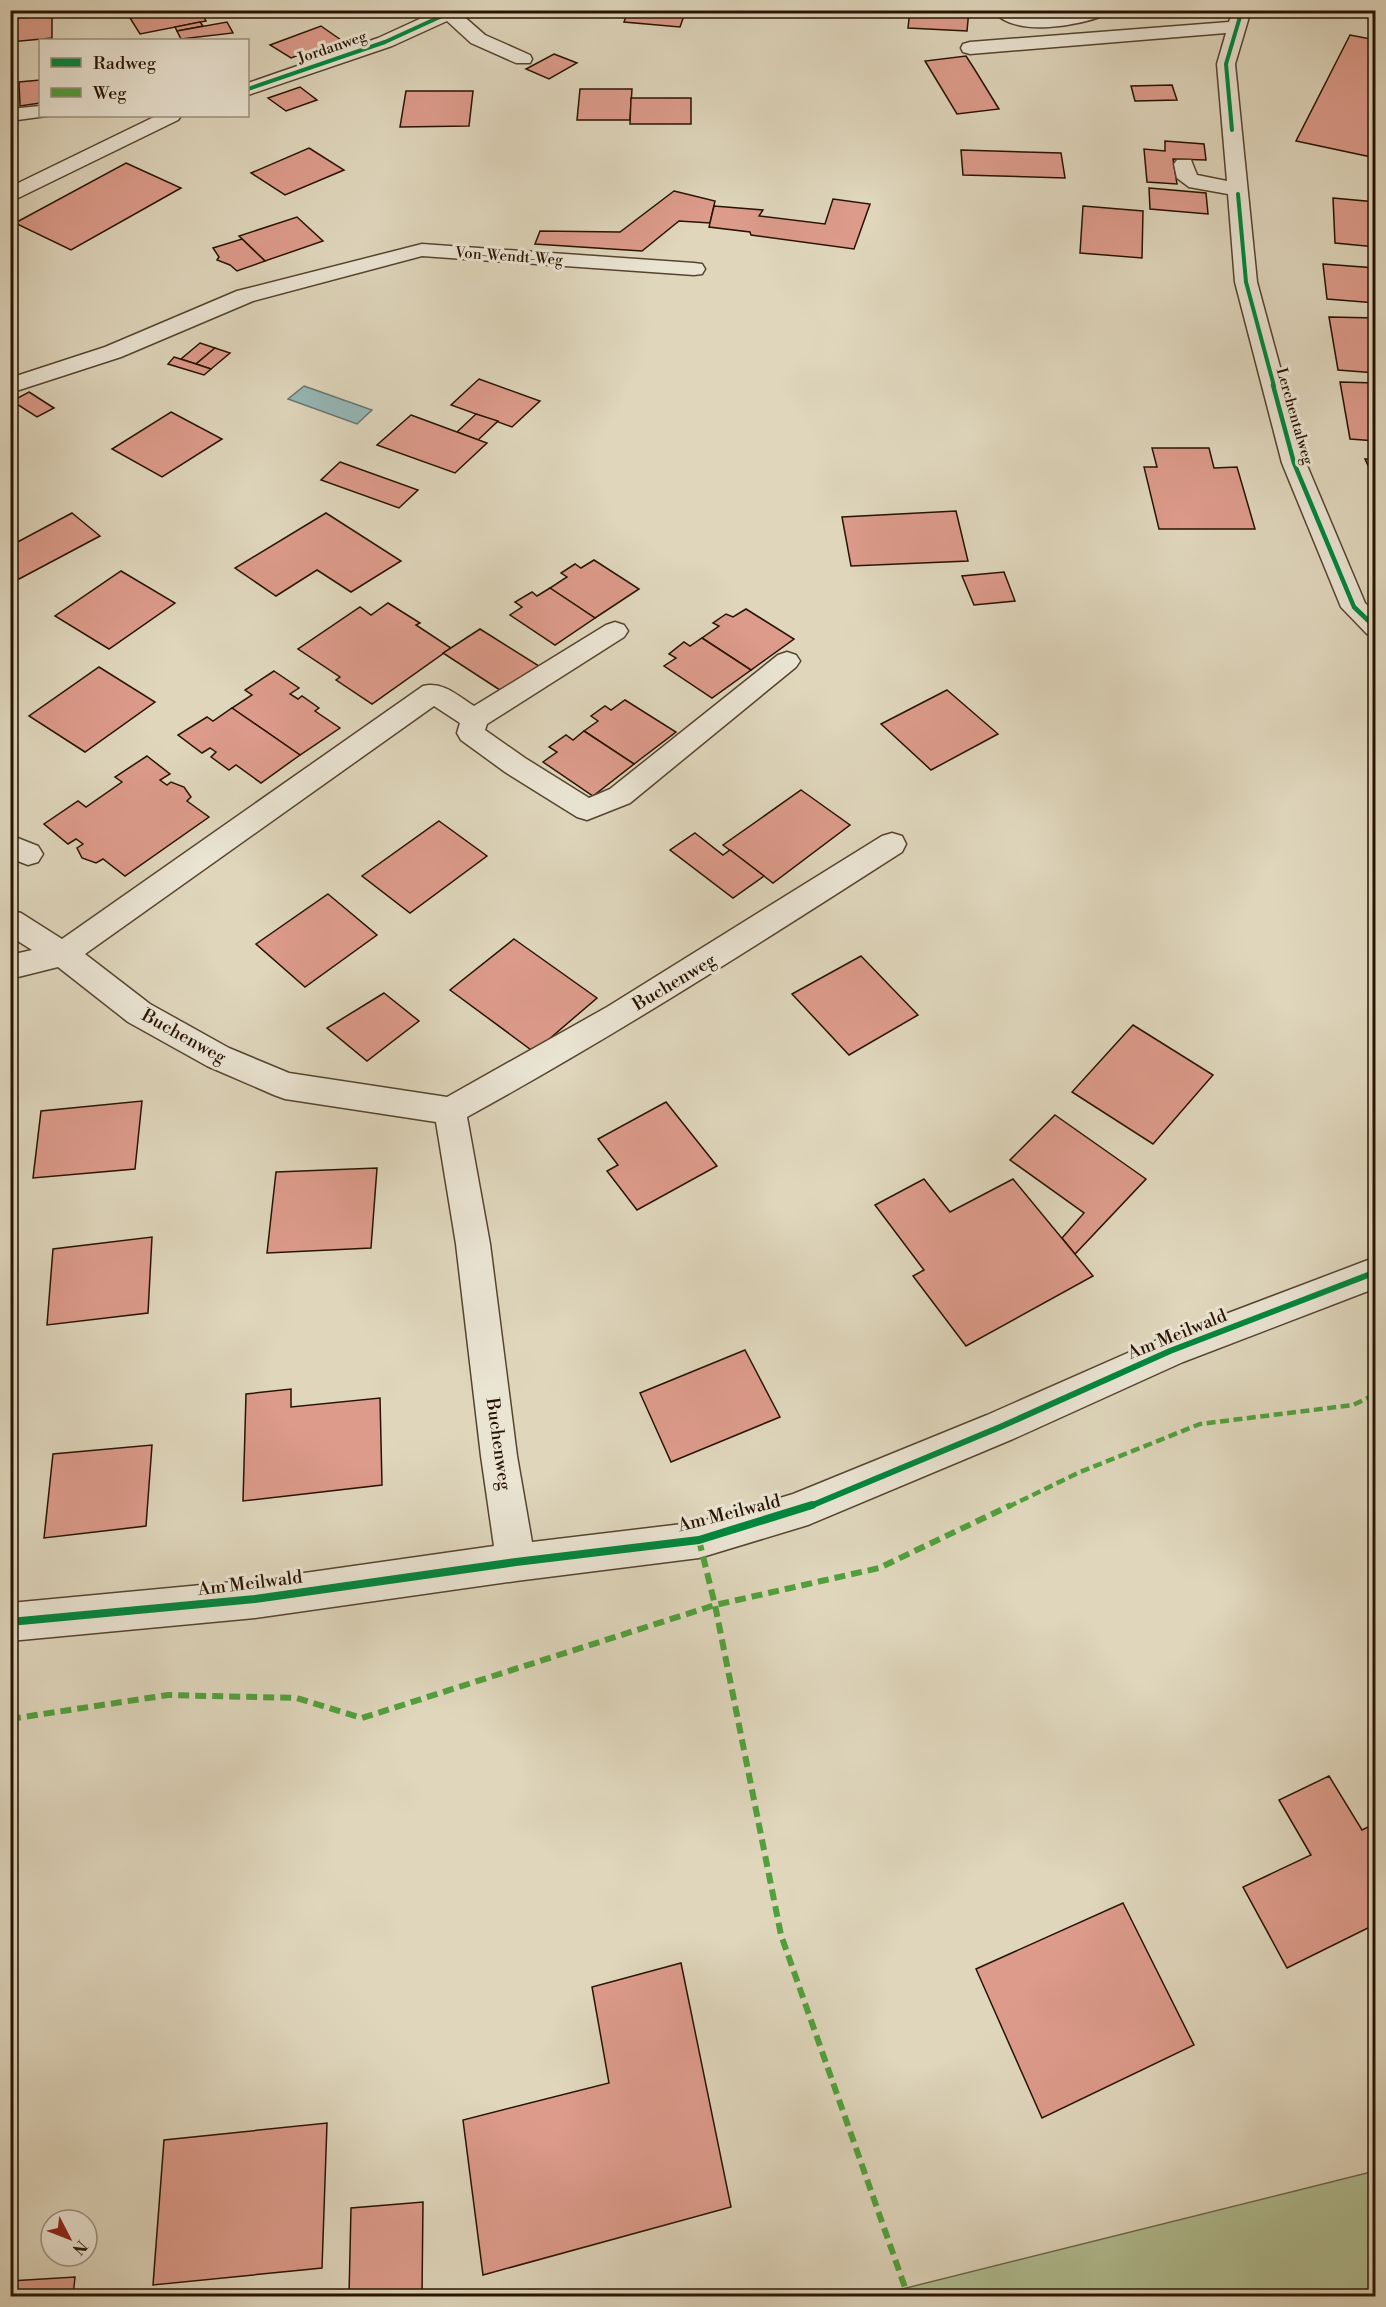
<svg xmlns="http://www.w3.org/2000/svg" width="1386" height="2307" viewBox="0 0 1386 2307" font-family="'Libre Bodoni',serif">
<rect width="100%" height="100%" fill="#dfd6bc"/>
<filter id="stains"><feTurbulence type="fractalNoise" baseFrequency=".00333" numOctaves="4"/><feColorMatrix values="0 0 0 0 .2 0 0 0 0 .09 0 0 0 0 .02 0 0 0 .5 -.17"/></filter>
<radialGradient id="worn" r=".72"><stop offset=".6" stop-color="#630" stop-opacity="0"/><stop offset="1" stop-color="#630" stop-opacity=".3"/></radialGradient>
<path fill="#b0be92" stroke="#6c6849" stroke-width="1.5" d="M 1375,2171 L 1375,2296 L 874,2296 Z"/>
<path fill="#95b7b7" stroke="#69756e" stroke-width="1.5" d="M 304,386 L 372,410 L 357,424 L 288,399 Z"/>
<g fill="#dd9b8b" stroke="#281300" stroke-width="1.5">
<path d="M 168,10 L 200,10 L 206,21 L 140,34 L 130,18 Z"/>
<path d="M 628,10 L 686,10 L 680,27 L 624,22 Z"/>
<path d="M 910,10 L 969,10 L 967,31 L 908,28 Z"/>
<path d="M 52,15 L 52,38 L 10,42 L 10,19 Z"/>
<path d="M 200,22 L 203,26 L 177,31 L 175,27 Z"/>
<path d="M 227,22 L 233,33 L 181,39 L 177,31 Z"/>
<path d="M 321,26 L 341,40 L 291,58 L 270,45 Z"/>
<path d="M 1350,35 L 1376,40 L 1376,158 L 1296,141 Z"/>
<path d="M 554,54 L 577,63 L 549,79 L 526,69 Z"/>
<path d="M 966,56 L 975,70 L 999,109 L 957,114 L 925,61 Z"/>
<path d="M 40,80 L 40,103 L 20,106 L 19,82 Z"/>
<path d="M 1172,85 L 1177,100 L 1135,101 L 1131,86 Z"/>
<path d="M 300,87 L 317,100 L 286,111 L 268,98 Z"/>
<path d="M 580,89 L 632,89 L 630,120 L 577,120 Z"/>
<path d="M 406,91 L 473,91 L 469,126 L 400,127 Z"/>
<path d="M 631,98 L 691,98 L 691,124 L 630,124 Z"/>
<path d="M 1165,141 L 1204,144 L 1206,160 L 1173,159 L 1177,184 L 1147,182 L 1144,149 L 1165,151 Z"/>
<path d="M 309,148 L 344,170 L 285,195 L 251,173 Z"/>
<path d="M 961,150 L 1061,153 L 1065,178 L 963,175 Z"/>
<path d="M 126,163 L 181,188 L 71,250 L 15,223 Z"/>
<path d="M 1149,188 L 1206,193 L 1208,214 L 1150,209 Z"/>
<path d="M 674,191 L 715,201 L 710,223 L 679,221 L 642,251 L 535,244 L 540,231 L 620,232 Z"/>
<path d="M 1333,198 L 1376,202 L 1376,247 L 1335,243 Z"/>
<path d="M 833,199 L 870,204 L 854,249 L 751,235 L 750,232 L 709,227 L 714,206 L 763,210 L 759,216 L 825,224 Z"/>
<path d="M 1083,206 L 1143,211 L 1142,258 L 1080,253 Z"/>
<path d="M 297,217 L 323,241 L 265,261 L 239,236 Z"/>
<path d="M 242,239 L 265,261 L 237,271 L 230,265 L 217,260 L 219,257 L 213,248 Z"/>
<path d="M 1323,264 L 1376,268 L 1376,303 L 1327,299 Z"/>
<path d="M 1329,317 L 1376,318 L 1376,373 L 1338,370 Z"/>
<path d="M 200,343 L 215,348 L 196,364 L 181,359 Z"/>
<path d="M 215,348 L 230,353 L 211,369 L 196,364 Z"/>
<path d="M 174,357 L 196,364 L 211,369 L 204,375 L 168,364 Z"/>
<path d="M 479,379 L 540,401 L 512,427 L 451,405 Z"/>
<path d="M 1340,382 L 1376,383 L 1376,441 L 1350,439 Z"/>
<path d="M 29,392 L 54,408 L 37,417 L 12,401 Z"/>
<path d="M 171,412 L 222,439 L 162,477 L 112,449 Z"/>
<path d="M 476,414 L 498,421 L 478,440 L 457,432 Z"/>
<path d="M 411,415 L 457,432 L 487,443 L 455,473 L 377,445 Z"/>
<path d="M 1152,448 L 1209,448 L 1214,468 L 1237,467 L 1255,529 L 1159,529 L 1144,467 L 1157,467 Z"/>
<path d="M 1365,459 L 1376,459 L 1376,483 Z"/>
<path d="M 340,462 L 418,490 L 399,508 L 321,480 Z"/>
<path d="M 956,511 L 968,561 L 851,566 L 842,517 Z"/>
<path d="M 72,513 L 100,536 L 19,579 L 10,571 L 10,546 Z"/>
<path d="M 326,513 L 401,561 L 351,592 L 317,570 L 276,596 L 235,568 Z"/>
<path d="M 594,560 L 639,589 L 595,618 L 550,588 L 567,577 L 561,573 L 575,564 L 581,568 Z"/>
<path d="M 121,571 L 175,603 L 109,649 L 55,616 Z"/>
<path d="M 1004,572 L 1015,601 L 974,605 L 962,576 Z"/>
<path d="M 550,588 L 595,618 L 555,645 L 510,615 L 522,607 L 515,602 L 532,592 L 537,596 Z"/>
<path d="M 388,603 L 420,623 L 416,625 L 451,648 L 372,704 L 336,680 L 340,677 L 298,649 L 360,607 L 371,615 Z"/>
<path d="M 746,609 L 794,639 L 751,670 L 702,638 L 719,626 L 713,623 L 726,614 L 733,617 Z"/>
<path d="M 480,629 L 539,666 L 503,692 L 443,653 Z"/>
<path d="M 702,638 L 751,670 L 712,698 L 664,666 L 676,658 L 669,654 L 684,642 L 690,646 Z"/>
<path d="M 99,667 L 155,702 L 85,752 L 29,716 Z"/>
<path d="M 274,671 L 299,688 L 290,694 L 298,699 L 302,696 L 319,708 L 315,711 L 340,728 L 300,755 L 232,708 L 252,695 L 245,690 Z"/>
<path d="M 947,690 L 998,734 L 931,770 L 881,724 Z"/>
<path d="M 625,700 L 676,732 L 634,764 L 584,731 L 598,721 L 591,716 L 605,706 L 611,710 Z"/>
<path d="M 232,708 L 300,755 L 261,783 L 236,765 L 229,770 L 211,757 L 216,752 L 210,748 L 202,753 L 178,735 L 207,717 L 213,721 Z"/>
<path d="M 584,731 L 634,764 L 593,796 L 543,762 L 557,752 L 549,747 L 566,735 L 573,740 Z"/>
<path d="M 147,756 L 170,774 L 160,780 L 167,785 L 171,782 L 184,787 L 191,797 L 187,801 L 209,817 L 125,876 L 103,859 L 96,863 L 82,858 L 77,848 L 83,844 L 76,839 L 68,844 L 44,824 L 78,801 L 86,807 L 122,782 L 115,777 Z"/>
<path d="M 801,790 L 850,825 L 773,883 L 723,845 Z"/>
<path d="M 439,821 L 487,856 L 410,913 L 362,876 Z"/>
<path d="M 695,833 L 723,855 L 730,850 L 764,876 L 733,898 L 670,850 Z"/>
<path d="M 328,894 L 377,935 L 305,987 L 256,944 Z"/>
<path d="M 514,939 L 597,998 L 534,1052 L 450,990 Z"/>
<path d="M 861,956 L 918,1015 L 849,1055 L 792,994 Z"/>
<path d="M 384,993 L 419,1021 L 367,1061 L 327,1028 Z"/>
<path d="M 1133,1025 L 1213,1075 L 1153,1144 L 1072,1092 Z"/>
<path d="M 142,1101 L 135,1169 L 33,1178 L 41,1111 Z"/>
<path d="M 666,1102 L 717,1166 L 637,1210 L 607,1171 L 618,1165 L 598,1139 Z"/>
<path d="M 1055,1115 L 1146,1179 L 1075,1254 L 1062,1238 L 1084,1213 L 1010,1160 Z"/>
<path d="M 377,1168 L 371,1248 L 267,1253 L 276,1172 Z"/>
<path d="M 924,1179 L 950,1212 L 1013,1179 L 1093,1276 L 966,1346 L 913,1276 L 924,1270 L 875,1205 Z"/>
<path d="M 152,1237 L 148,1313 L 47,1325 L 53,1249 Z"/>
<path d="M 745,1350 L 780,1417 L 671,1462 L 640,1393 Z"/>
<path d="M 291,1389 L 291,1407 L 380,1398 L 382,1485 L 243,1501 L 246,1394 Z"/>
<path d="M 152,1445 L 146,1526 L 44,1538 L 53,1454 Z"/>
<path d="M 1329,1776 L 1362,1830 L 1376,1823 L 1376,1924 L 1287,1968 L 1243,1887 L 1311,1855 L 1279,1800 Z"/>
<path d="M 1123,1903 L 1194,2045 L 1042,2118 L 976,1969 Z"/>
<path d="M 681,1963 L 731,2207 L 483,2275 L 463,2120 L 609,2083 L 592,1987 Z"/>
<path d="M 327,2123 L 322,2268 L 153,2285 L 164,2140 Z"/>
<path d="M 423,2202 L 422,2296 L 349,2296 L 351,2208 Z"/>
<path d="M 75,2277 L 73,2296 L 10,2296 L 10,2281 Z"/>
</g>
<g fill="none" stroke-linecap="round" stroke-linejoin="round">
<g stroke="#56442f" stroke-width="3">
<g id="minor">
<path d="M 439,10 L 464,10 L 461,14 L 485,35 L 530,55 L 532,59 L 530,63 L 516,63 L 471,43 L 447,21 L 392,46 L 248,95 L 248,83 L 378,38 Z"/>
<path d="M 992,10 C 1012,10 1029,17 1049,16 C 1070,16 1090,10 1111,10 L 1108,14 C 1080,25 1015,39 992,10 Z"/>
<path d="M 1233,10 L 1251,10 L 1235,64 L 1257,282 L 1306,463 L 1365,603 L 1376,613 L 1376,637 L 1367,634 L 1341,607 L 1282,463 L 1235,282 L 1228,194 L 1189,187 L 1177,178 L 1174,164 L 1177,160 L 1191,160 L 1197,175 L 1227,181 L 1217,64 L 1226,33 L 970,54 L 963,52 L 961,48 L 963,44 L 970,42 L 1229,22 Z"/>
<path d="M 40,106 L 40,116 L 47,116 L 10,121 L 10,109 Z"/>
<path d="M 156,116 L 181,116 L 178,120 L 10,202 L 10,187 Z"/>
<path d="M 422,244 L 694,263 L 702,264 L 705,269 L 702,274 L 694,275 L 422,256 L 253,301 L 121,357 L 10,393 L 10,378 L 105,347 L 237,291 Z"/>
<path d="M 615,622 L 624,625 L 628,631 L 624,637 L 487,724 L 485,730 L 525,758 L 589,798 L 610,789 L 778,655 L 787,652 L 796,655 L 800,661 L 796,667 L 630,803 L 587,820 L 577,817 L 505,772 L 461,740 L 457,733 L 460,723 L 434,706 L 85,954 L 150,1004 L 229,1048 L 289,1073 L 447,1097 L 607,1007 L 882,836 L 892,833 L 902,836 L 906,844 L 902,852 C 759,944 616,1035 467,1117 L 490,1244 L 517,1456 L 532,1542 L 699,1522 L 793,1494 L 987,1415 L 1157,1340 L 1376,1257 L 1376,1288 L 1183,1362 L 1013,1439 L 808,1525 L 699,1558 L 516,1581 L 255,1618 L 10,1641 L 10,1603 L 255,1580 L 494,1546 L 481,1456 L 456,1244 L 436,1122 L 285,1099 L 274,1095 L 207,1066 L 128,1022 L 58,967 L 10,979 L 10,955 L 32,950 L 10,936 L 10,910 L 21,913 L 62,939 L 423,686 C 443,681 458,696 474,706 L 606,625 Z"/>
<path d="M 10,835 L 38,846 L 43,854 L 38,862 L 28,865 L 10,858 Z"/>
</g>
</g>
<use href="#minor" fill="#eae4d3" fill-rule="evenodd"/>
<path stroke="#51a03c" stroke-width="4.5" stroke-dasharray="9 4.5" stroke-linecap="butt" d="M 1008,1507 L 1080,1472 L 1200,1424 L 1353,1405 L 1376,1394"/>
<g stroke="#51a03c" stroke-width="6" stroke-dasharray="11 6" stroke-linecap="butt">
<path d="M 699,1540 L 715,1605 L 781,1935 L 908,2296"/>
<path d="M 10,1719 L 168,1695 L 297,1698 L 362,1718 L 715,1605 L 879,1568 L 1011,1505"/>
</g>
<g stroke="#eae4d3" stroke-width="6">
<g id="cycleway-far3">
<path d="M 248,89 L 385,42 L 455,10"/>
<path d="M 1232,130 L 1226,64 L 1242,10"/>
<path d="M 1238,194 L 1246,282 L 1274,386"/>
</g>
</g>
<g stroke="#eae4d3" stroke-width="8">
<path id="cycleway-far2" d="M 1273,385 L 1294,463 L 1354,607 L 1376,628"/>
</g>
<g stroke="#eae4d3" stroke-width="10">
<path id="cycleway-far1" d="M 808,1507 L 1000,1427 L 1170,1351 L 1376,1272"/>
</g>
<g stroke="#eae4d3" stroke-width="11">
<path id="cycleway" d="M 10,1622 L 255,1599 L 516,1562 L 699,1540 L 812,1505"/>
</g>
<use href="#cycleway-far3" stroke="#00873e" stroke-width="4"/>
<use href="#cycleway-far2" stroke="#00873e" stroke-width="4.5"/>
<use href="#cycleway-far1" stroke="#00873e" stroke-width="6"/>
<use href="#cycleway" stroke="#00873e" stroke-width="8"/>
</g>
<g text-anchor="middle" stroke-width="6" stroke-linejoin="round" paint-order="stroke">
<g font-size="15" fill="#281300" stroke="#eae4d3">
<text transform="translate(332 47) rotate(-19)" y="5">Jordanweg</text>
<text transform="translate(509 256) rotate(4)" y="5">Von-Wendt-Weg</text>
<text transform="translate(1295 416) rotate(74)" y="5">Lerchentalweg</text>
</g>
<g font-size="18" fill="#281300" stroke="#eae4d3">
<text transform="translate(674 982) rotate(-31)" y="6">Buchenweg</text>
<text transform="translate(184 1036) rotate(29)" y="6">Buchenweg</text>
<text transform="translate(1177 1334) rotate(-22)" y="6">Am Meilwald</text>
<text transform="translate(499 1444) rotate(82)" y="6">Buchenweg</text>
<text transform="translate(729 1513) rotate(-14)" y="6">Am Meilwald</text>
<text transform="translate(250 1583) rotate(-7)" y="6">Am Meilwald</text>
</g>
</g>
<rect width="1386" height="2307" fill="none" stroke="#dfd6bc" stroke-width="36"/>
<rect x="12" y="12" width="1362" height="2283" fill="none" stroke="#281300" stroke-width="3"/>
<rect x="18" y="18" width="1350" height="2271" fill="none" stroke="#281300" stroke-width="1.5"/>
<rect x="39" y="39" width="210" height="78" fill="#eae4d3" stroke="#9c907f" stroke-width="1.5"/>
<rect x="51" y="58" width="30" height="9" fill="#00873e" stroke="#9c907f" stroke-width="1.5"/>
<text x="93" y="69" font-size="18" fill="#281300">Radweg</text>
<rect x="51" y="88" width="30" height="9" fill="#51a03c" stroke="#9c907f" stroke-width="1.5"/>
<text x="93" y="99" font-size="18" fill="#281300">Weg</text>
<g transform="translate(69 2238) rotate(132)"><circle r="28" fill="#eae4d3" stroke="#9c907f" stroke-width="1.5"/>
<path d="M0-4.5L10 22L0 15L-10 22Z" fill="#8f2418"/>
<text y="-9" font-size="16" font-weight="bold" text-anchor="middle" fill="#281300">N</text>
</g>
<rect width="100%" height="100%" filter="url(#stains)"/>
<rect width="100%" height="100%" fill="url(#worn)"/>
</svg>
